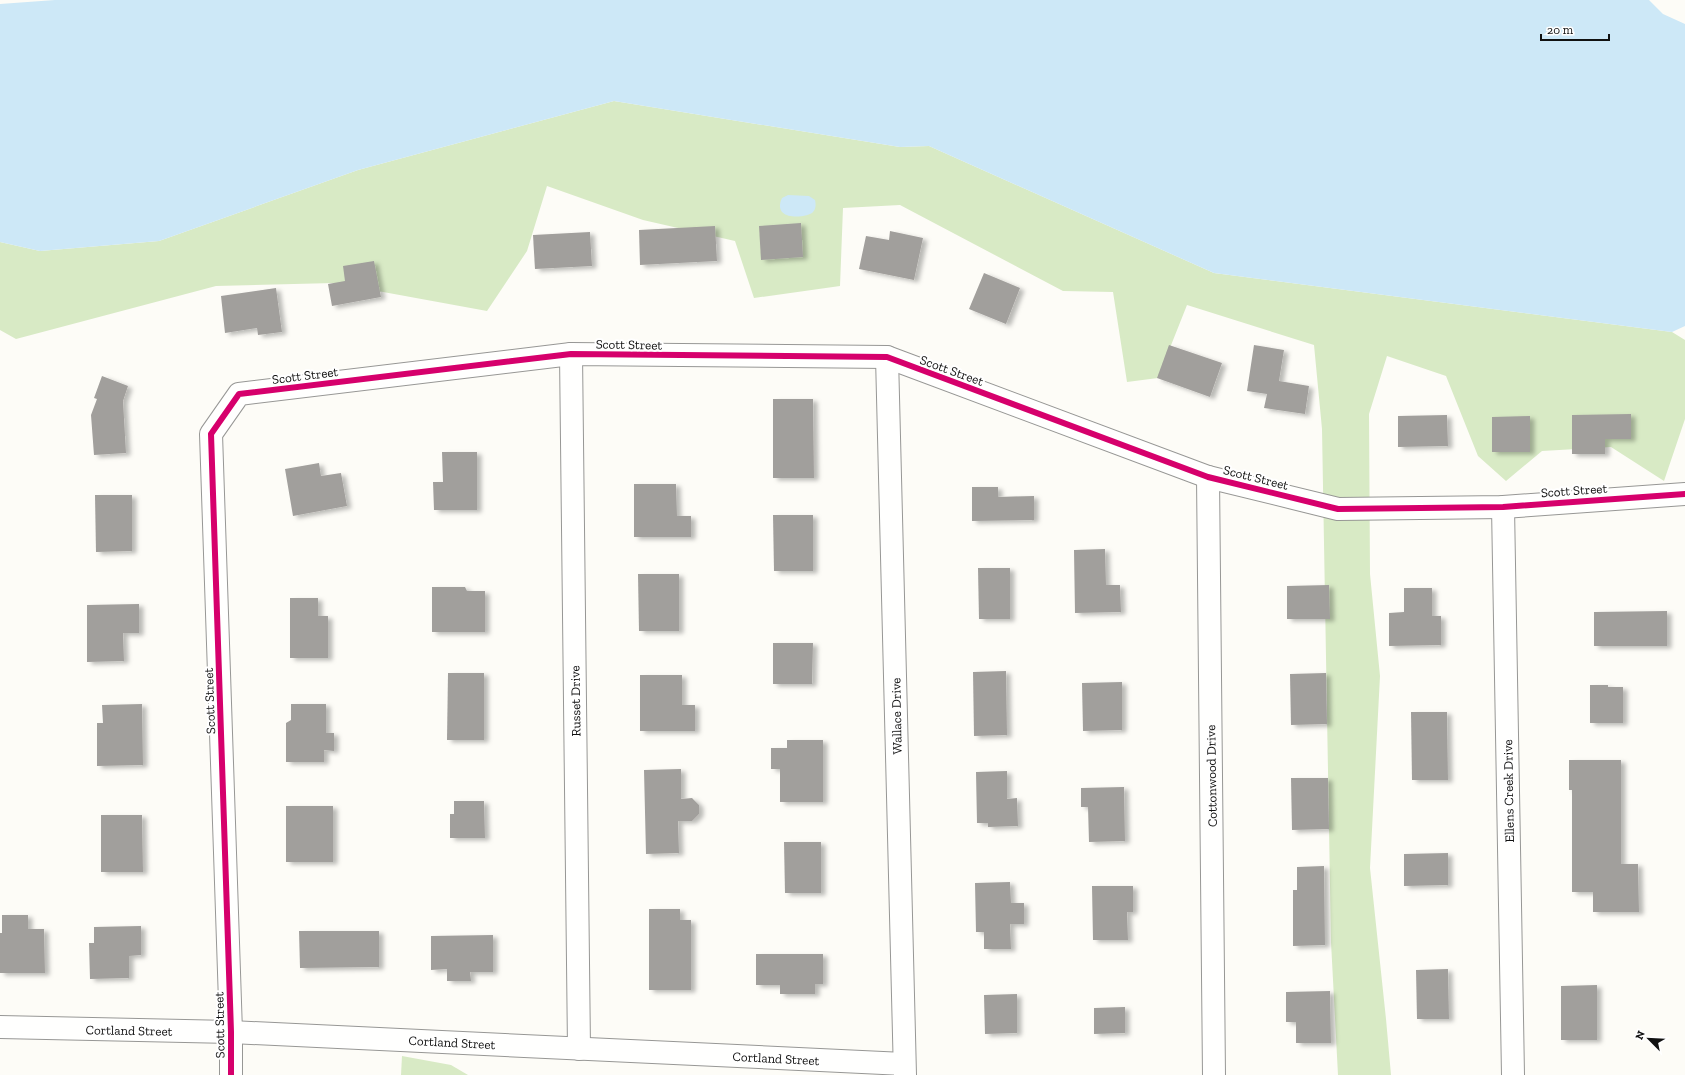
<svg xmlns="http://www.w3.org/2000/svg" width="1685" height="1075" viewBox="0 0 1685 1075" font-family="'Zilla Slab',serif">
<defs>
<filter id="shadow"><feDropShadow dx="4.5" dy="2.5" stdDeviation="2" flood-color="#0004"/></filter>
</defs>
<rect width="100%" height="100%" fill="#fdfcf7"/>
<g fill="#d8eac5">
<path d="M 614,101 L 900,147 L 929,146 L 1214,273 L 1672,332 L 1685,340 L 1685,419 L 1664,481 L 1611,447 L 1542,451 L 1506,481 L 1478,456 L 1446,376 L 1387,356 L 1369,414 L 1370,574 L 1380,676 L 1370,868 L 1386,1019 L 1391,1075 L 1338,1075 L 1331,942 L 1322,429 L 1314,345 L 1187,305 L 1158,378 L 1127,382 L 1113,292 L 1063,291 L 900,205 L 843,208 L 840,286 L 754,298 L 735,241 L 643,220 L 547,186 L 527,251 L 487,311 L 334,283 L 216,286 L 16,339 L 0,330 L 0,242 L 40,251 L 159,241 L 358,170 Z"/>
<path d="M 402,1056 L 451,1065 L 468,1075 L 401,1075 Z"/>
</g>
<g fill="#cde8f7">
<path d="M 55,0 L 1649,0 L 1663,14 L 1685,24 L 1685,326 L 1672,332 L 1214,273 L 929,146 L 900,147 L 614,101 L 358,170 L 159,241 L 40,251 L 0,242 L 0,4 Z"/>
<path d="M 788,195 L 809,196 L 815,200 C 816,204 816,209 813,212 C 808,218 771,222 782,198 Z"/>
</g>
<g fill="#a19f9c" filter="url(#shadow)">
<path d="M 801,223 L 803,257 L 761,260 L 759,226 Z"/>
<path d="M 715,226 L 717,261 L 640,265 L 639,230 Z"/>
<path d="M 890,231 L 923,238 L 914,280 L 859,269 L 866,236 L 889,240 Z"/>
<path d="M 590,232 L 592,266 L 535,269 L 533,235 Z"/>
<path d="M 374,261 L 381,297 L 332,306 L 328,284 L 345,281 L 343,266 Z"/>
<path d="M 984,273 L 1020,288 L 1006,324 L 969,309 Z"/>
<path d="M 276,288 L 282,332 L 258,335 L 257,328 L 225,333 L 221,296 Z"/>
<path d="M 1169,345 L 1222,363 L 1210,397 L 1157,378 Z"/>
<path d="M 1254,345 L 1284,350 L 1279,381 L 1309,386 L 1305,414 L 1264,408 L 1267,394 L 1247,391 Z"/>
<path d="M 102,376 L 128,386 L 123,401 L 126,453 L 94,455 L 91,415 L 97,399 L 94,398 Z"/>
<path d="M 773,399 L 813,399 L 814,478 L 773,478 Z"/>
<path d="M 1631,414 L 1631,439 L 1605,439 L 1605,454 L 1572,454 L 1572,415 Z"/>
<path d="M 1447,415 L 1448,446 L 1398,447 L 1398,416 Z"/>
<path d="M 1530,416 L 1530,452 L 1492,452 L 1492,417 Z"/>
<path d="M 442,452 L 477,452 L 477,510 L 434,510 L 433,482 L 443,482 Z"/>
<path d="M 319,463 L 321,476 L 341,473 L 347,506 L 293,516 L 285,469 Z"/>
<path d="M 634,484 L 676,484 L 677,516 L 691,516 L 691,537 L 634,537 Z"/>
<path d="M 972,487 L 998,487 L 998,497 L 1034,496 L 1034,520 L 972,521 Z"/>
<path d="M 95,495 L 132,495 L 132,551 L 96,552 Z"/>
<path d="M 773,515 L 813,515 L 813,571 L 774,571 Z"/>
<path d="M 1105,549 L 1106,585 L 1120,585 L 1121,612 L 1075,613 L 1074,550 Z"/>
<path d="M 978,568 L 1010,568 L 1010,619 L 979,619 Z"/>
<path d="M 638,574 L 679,574 L 679,631 L 639,631 Z"/>
<path d="M 1329,585 L 1330,619 L 1287,619 L 1287,586 Z"/>
<path d="M 432,587 L 465,587 L 467,591 L 485,591 L 485,632 L 432,632 Z"/>
<path d="M 1404,588 L 1432,588 L 1432,616 L 1441,616 L 1441,645 L 1389,646 L 1389,613 L 1404,612 Z"/>
<path d="M 290,598 L 318,598 L 318,616 L 328,616 L 328,658 L 290,658 Z"/>
<path d="M 139,604 L 139,633 L 123,633 L 124,661 L 87,662 L 87,605 Z"/>
<path d="M 1667,611 L 1667,646 L 1594,646 L 1594,612 Z"/>
<path d="M 773,643 L 813,643 L 812,684 L 773,684 Z"/>
<path d="M 1006,671 L 1007,735 L 974,736 L 973,672 Z"/>
<path d="M 448,673 L 484,673 L 484,740 L 447,740 Z"/>
<path d="M 1326,673 L 1327,724 L 1291,725 L 1290,674 Z"/>
<path d="M 640,675 L 682,675 L 682,705 L 695,705 L 695,731 L 640,731 Z"/>
<path d="M 1122,682 L 1122,730 L 1083,731 L 1082,683 Z"/>
<path d="M 1590,685 L 1608,685 L 1608,687 L 1623,687 L 1623,723 L 1590,723 Z"/>
<path d="M 142,704 L 143,765 L 97,766 L 97,723 L 103,723 L 102,705 Z"/>
<path d="M 291,704 L 326,704 L 326,733 L 334,733 L 334,751 L 324,750 L 324,762 L 286,762 L 286,723 L 291,720 Z"/>
<path d="M 1411,712 L 1447,712 L 1448,780 L 1412,780 Z"/>
<path d="M 787,740 L 823,740 L 823,802 L 780,802 L 780,769 L 771,769 L 771,748 L 787,748 Z"/>
<path d="M 1569,760 L 1621,760 L 1621,864 L 1638,864 L 1639,912 L 1593,912 L 1593,892 L 1572,892 L 1572,790 L 1569,790 Z"/>
<path d="M 681,769 L 681,799 L 692,798 L 699,805 L 699,814 L 692,821 L 678,821 L 679,853 L 646,854 L 644,770 Z"/>
<path d="M 1007,771 L 1007,799 L 1017,798 L 1018,826 L 988,827 L 988,823 L 977,823 L 976,772 Z"/>
<path d="M 1291,778 L 1328,778 L 1329,829 L 1292,830 Z"/>
<path d="M 1124,787 L 1125,841 L 1089,842 L 1088,807 L 1081,807 L 1081,788 Z"/>
<path d="M 454,801 L 484,801 L 485,838 L 450,838 L 450,814 L 454,814 Z"/>
<rect x="286" y="806" width="47" height="56"/>
<path d="M 101,815 L 142,815 L 143,872 L 101,872 Z"/>
<path d="M 784,842 L 821,842 L 821,893 L 785,893 Z"/>
<path d="M 1448,853 L 1448,885 L 1404,886 L 1404,854 Z"/>
<path d="M 1324,866 L 1325,945 L 1293,946 L 1293,890 L 1297,890 L 1297,867 Z"/>
<path d="M 1010,882 L 1011,903 L 1024,903 L 1024,924 L 1010,924 L 1011,949 L 984,949 L 984,932 L 976,932 L 975,883 Z"/>
<path d="M 1092,886 L 1133,886 L 1133,912 L 1127,912 L 1128,940 L 1093,940 Z"/>
<path d="M 649,909 L 680,909 L 680,920 L 691,920 L 691,990 L 649,990 Z"/>
<path d="M 2,915 L 28,915 L 28,929 L 44,929 L 45,973 L 0,973 L 0,933 L 2,933 Z"/>
<path d="M 141,926 L 141,955 L 129,956 L 129,978 L 90,979 L 89,943 L 94,943 L 94,927 Z"/>
<path d="M 299,931 L 379,931 L 379,967 L 300,968 Z"/>
<path d="M 493,935 L 493,972 L 470,972 L 471,981 L 447,981 L 447,969 L 431,970 L 431,936 Z"/>
<path d="M 756,954 L 823,954 L 823,984 L 815,984 L 815,994 L 780,994 L 780,985 L 756,985 Z"/>
<path d="M 1448,969 L 1449,1019 L 1417,1019 L 1416,970 Z"/>
<path d="M 1597,985 L 1597,1040 L 1561,1040 L 1561,986 Z"/>
<path d="M 1330,991 L 1331,1043 L 1296,1043 L 1296,1022 L 1286,1022 L 1286,992 Z"/>
<path d="M 1017,994 L 1017,1033 L 985,1034 L 984,995 Z"/>
<path d="M 1125,1007 L 1125,1033 L 1094,1034 L 1094,1008 Z"/>
</g>
<g fill="none" stroke-linecap="round" stroke-linejoin="round">
<g stroke="#979795" stroke-width="24">
<g id="minor">
<path d="M 571,354 L 579,1049"/>
<path d="M 887,357 L 905,1075"/>
<path d="M 1208,477 L 1214,1075"/>
<path d="M 1503,507 L 1513,1075"/>
<path d="M 0,1027 L 231,1032 L 904,1064"/>
<path d="M 231,1075 L 231,1032 L 211,434 L 239,394 L 571,354 L 887,357 L 1208,477 L 1338,509 L 1503,507 L 1685,494"/>
</g>
</g>
<use href="#minor" stroke="#fffffe" stroke-width="22"/>
<g stroke="#fff" stroke-width="8">
<path id="cycleway" d="M 231,1075 L 231,1032 L 211,434 L 239,394 L 571,354 L 887,357 L 1208,477 L 1338,509 L 1503,507 L 1685,494"/>
</g>
<use href="#cycleway" stroke="#d6006c" stroke-width="6"/>
</g>
<g text-anchor="middle" stroke-width="4" stroke-linejoin="round" paint-order="stroke">
<g font-size="13" fill="#111" stroke="#fff">
<text transform="translate(629 344) rotate(1)" y="5">Scott Street</text>
<text transform="translate(952 370) rotate(20)" y="5">Scott Street</text>
<text transform="translate(305 375) rotate(-7)" y="5">Scott Street</text>
<text transform="translate(1256 477) rotate(14)" y="5">Scott Street</text>
<text transform="translate(1574 490) rotate(-4)" y="5">Scott Street</text>
<text transform="translate(209 701) rotate(-92)" y="5">Scott Street</text>
<text transform="translate(575 701) rotate(-91)" y="5">Russet Drive</text>
<text transform="translate(896 716) rotate(-91)" y="5">Wallace Drive</text>
<text transform="translate(1211 776) rotate(-91)" y="5">Cottonwood Drive</text>
<text transform="translate(1508 791) rotate(-91)" y="5">Ellens Creek Drive</text>
<text transform="translate(219 1025) rotate(-91)" y="5">Scott Street</text>
<text transform="translate(129 1030) rotate(1)" y="5">Cortland Street</text>
<text transform="translate(452 1042) rotate(3)" y="5">Cortland Street</text>
<text transform="translate(776 1058) rotate(3)" y="5">Cortland Street</text>
</g>
</g>
<g transform="translate(1649 1039) rotate(294)" stroke="#ffffff" stroke-width="3" paint-order="stroke">
<path d="M0-3L7 15L0 10L-7 15Z" fill="#111111"/>
<text y="-6" font-size="11" font-weight="bold" text-anchor="middle" fill="#111111">N</text>
</g>
<path d="M1541 34v6h68v-6" fill="none" stroke="#111111" stroke-width="2"/>
<text x="1547" y="34" font-size="12" fill="#111111" stroke="#ffffff" stroke-width="3" paint-order="stroke">20 m</text>
</svg>
